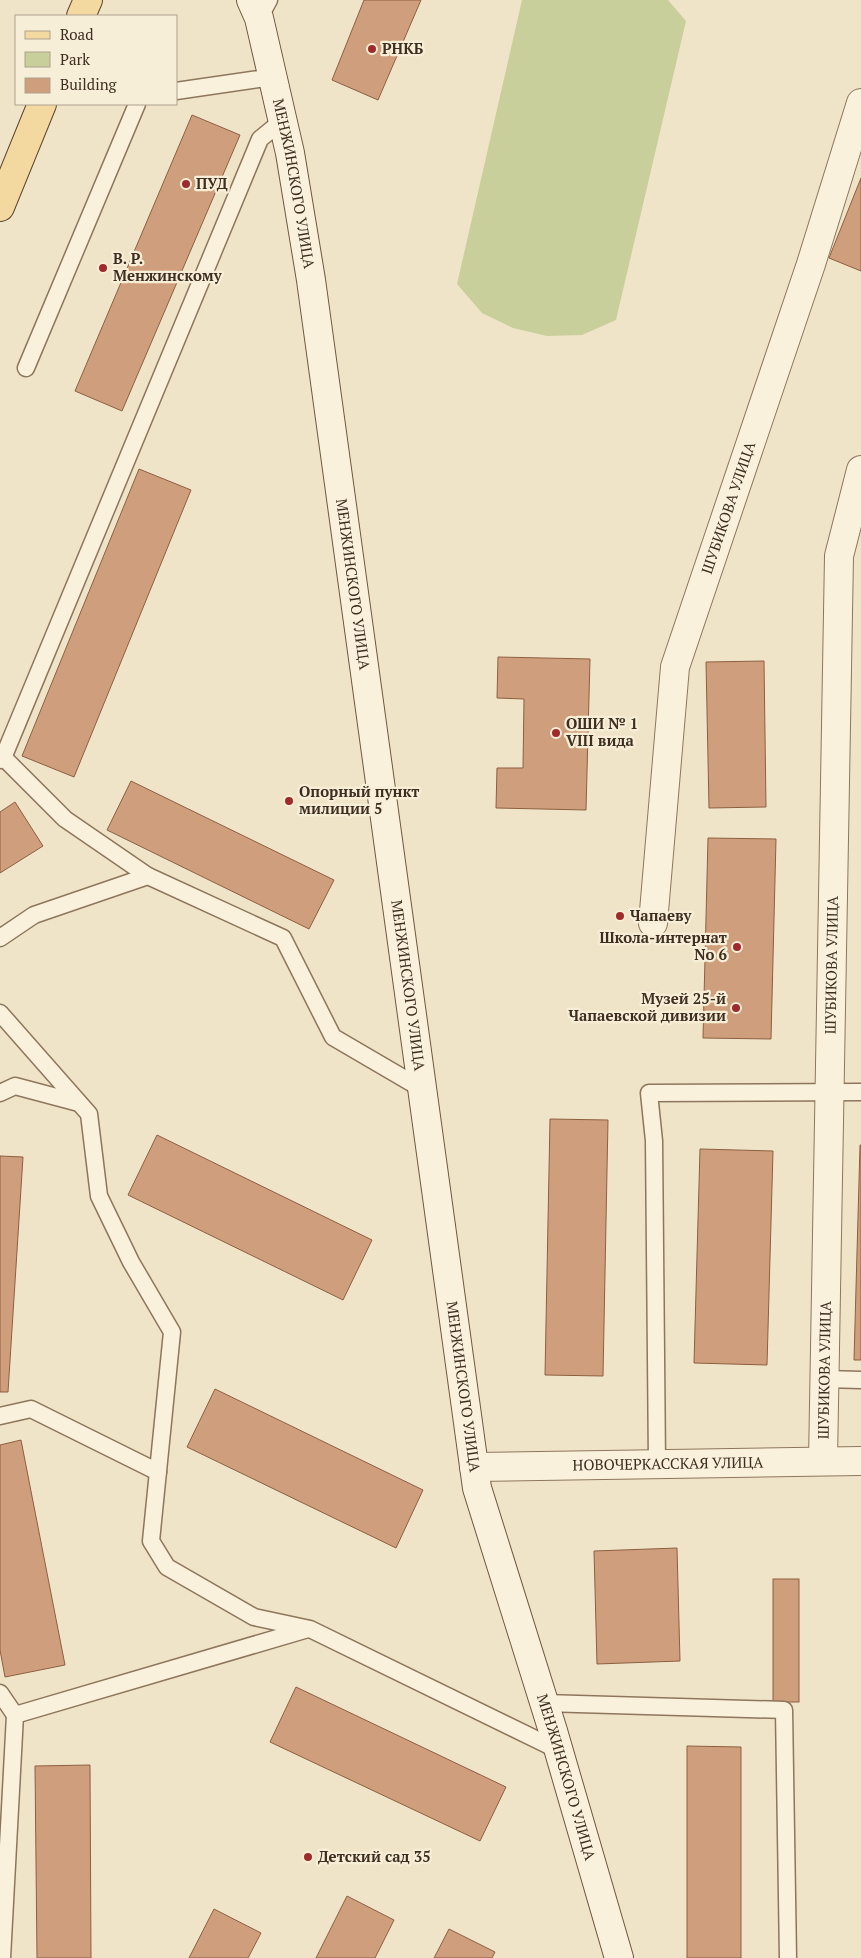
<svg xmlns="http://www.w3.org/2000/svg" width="861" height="1958" viewBox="0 0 861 1958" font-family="'PT Serif',serif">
<rect width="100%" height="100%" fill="#f0e4c8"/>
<path fill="#c9cf9b" d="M 522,0 L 668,0 L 686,21 L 616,320 L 582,335 L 547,336 L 513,328 L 482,313 L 457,284 Z"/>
<g fill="#cf9f7d" stroke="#8d5f41">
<path d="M 364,0 L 421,0 L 378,100 L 332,80 Z"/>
<path d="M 192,115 L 240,135 L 122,411 L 75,391 Z"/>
<path d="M 861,178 L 861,271 L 829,258 Z"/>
<path d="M 139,469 L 191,490 L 74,777 L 22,756 Z"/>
<path d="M 498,657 L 590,659 L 586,810 L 496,808 L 497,768 L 523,768 L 524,699 L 497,698 Z"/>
<path d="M 764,661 L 766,807 L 709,808 L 706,662 Z"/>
<path d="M 131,781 L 334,880 L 309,929 L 107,830 Z"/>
<path d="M 15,802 L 43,846 L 0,873 L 0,812 Z"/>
<path d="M 708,838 L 776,839 L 771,1039 L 703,1038 Z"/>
<path d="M 550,1119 L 608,1120 L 603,1376 L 545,1375 Z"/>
<path d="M 157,1135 L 372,1240 L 343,1300 L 128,1195 Z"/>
<path d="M 860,1145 L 861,1145 L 861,1360 L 854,1360 Z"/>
<path d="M 700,1149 L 773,1151 L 767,1365 L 694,1363 Z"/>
<path d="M 0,1156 L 23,1157 L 8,1392 L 0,1392 Z"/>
<path d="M 215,1389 L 423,1490 L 396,1548 L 187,1447 Z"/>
<path d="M 21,1440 L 65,1665 L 5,1677 L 0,1650 L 0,1445 Z"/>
<path d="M 677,1548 L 680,1661 L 597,1664 L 594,1551 Z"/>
<rect x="773" y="1579" width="26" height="123"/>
<path d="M 296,1687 L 506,1787 L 480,1841 L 270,1742 Z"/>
<path d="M 687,1746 L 741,1747 L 741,1958 L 687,1958 Z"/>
<path d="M 90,1765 L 91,1958 L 37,1958 L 35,1766 Z"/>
<path d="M 347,1896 L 394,1920 L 375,1958 L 316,1958 Z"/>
<path d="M 214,1909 L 261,1933 L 248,1958 L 189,1958 Z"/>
<path d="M 449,1929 L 495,1952 L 492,1958 L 434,1958 Z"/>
</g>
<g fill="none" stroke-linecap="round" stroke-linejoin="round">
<g stroke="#8d765c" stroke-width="19">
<g id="lane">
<path d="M 259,18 L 269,0"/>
<path d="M 176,91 L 273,77"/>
<path d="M 26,368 L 137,104"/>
<path d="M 0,754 L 65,819 L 148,876"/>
<path d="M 0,760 L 3,758 L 260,139 L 282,121"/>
<path d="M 0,938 L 34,915 L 148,876 L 283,938 L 333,1037 L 422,1089"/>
<path d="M 0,1013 L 89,1114 L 99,1196 L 131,1262 L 172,1332 L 151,1541 L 167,1567 L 254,1617 L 310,1629 L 558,1750"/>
<path d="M 0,1093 L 15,1086 L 79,1103"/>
<path d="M 825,1379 L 861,1380"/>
<path d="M 0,1416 L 31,1409 L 158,1472"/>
<path d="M 657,1464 L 654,1141 L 649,1093 L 861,1092"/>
<path d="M 0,1693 L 15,1715"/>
<path d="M 544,1703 L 784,1710 L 788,1958"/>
<path d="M 2,1958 L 15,1715 L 308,1629"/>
</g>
</g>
<g stroke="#8d765c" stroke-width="30">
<g id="street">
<path id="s1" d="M 653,923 L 675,667 L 811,264 L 861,103"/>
<path id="s2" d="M 823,1461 L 839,556 L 861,470"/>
<path id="s3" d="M 474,1467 L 861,1461"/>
</g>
</g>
<g stroke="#6f573f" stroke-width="30">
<g id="secondary">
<path id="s4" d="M 251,0 L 259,18 L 290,153 L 311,280 L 477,1488 L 553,1731 L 619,1958"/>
</g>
</g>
<g stroke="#5b4430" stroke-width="30">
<g id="primary">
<path d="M 81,16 L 88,0"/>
<path d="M 0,207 L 42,104"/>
</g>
</g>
<use href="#lane" stroke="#faf1dc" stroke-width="16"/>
<use href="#street" stroke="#faf1dc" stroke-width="28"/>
<use href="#secondary" stroke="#faf1dc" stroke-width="28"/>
<use href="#primary" stroke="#f3d9a0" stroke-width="28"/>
</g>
<g fill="#9e2a2b" stroke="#f7eed8" stroke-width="2">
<circle cx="372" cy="49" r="5"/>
<circle cx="186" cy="184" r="5"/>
<circle cx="103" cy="268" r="5"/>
<circle cx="556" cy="733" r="5"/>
<circle cx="289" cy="801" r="5"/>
<circle cx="620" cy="916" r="5"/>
<circle cx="737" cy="947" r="5"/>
<circle cx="736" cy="1008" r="5"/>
<circle cx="308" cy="1857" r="5"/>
</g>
<g text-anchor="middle" stroke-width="4.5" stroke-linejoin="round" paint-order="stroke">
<g font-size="15" font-weight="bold" fill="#3d2e20" stroke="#f7eed8" text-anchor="start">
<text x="382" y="54">РНКБ</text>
<text x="196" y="189">ПУД</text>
<text x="113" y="264">В. Р.<tspan x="113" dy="17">Менжинскому</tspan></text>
<text x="566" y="729">ОШИ № 1<tspan x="566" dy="17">VIII вида</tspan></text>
<text x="299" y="797">Опорный пункт<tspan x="299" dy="17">милиции 5</tspan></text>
<text x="630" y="921">Чапаеву</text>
<text x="727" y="943" text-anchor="end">Школа-интернат<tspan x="727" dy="17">No 6</tspan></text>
<text x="726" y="1004" text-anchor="end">Музей 25-й<tspan x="726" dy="17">Чапаевской дивизии</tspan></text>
<text x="318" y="1862">Детский сад 35</text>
</g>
<g font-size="15" fill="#3d2e20" stroke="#f7eed8">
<text dy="5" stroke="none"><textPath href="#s4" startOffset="189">МЕНЖИНСКОГО УЛИЦА</textPath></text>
<text dy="5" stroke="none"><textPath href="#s1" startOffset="425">ШУБИКОВА УЛИЦА</textPath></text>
<text dy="5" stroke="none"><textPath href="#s4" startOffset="594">МЕНЖИНСКОГО УЛИЦА</textPath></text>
<text dy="5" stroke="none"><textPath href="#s2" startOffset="496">ШУБИКОВА УЛИЦА</textPath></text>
<text dy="5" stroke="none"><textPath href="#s4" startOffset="999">МЕНЖИНСКОГО УЛИЦА</textPath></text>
<text dy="5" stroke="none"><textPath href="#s2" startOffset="91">ШУБИКОВА УЛИЦА</textPath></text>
<text dy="5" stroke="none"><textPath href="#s4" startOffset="1404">МЕНЖИНСКОГО УЛИЦА</textPath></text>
<text dy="5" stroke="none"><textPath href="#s3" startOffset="194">НОВОЧЕРКАССКАЯ УЛИЦА</textPath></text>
<text dy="5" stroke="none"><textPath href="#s4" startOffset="1809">МЕНЖИНСКОГО УЛИЦА</textPath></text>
</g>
</g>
<rect x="15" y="15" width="162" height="90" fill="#f7eed8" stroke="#ada18e"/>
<rect x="25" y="31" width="25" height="8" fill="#f3d9a0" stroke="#ada18e"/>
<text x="60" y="40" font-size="15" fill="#3d2e20">Road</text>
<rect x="25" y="52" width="25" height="15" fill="#c9cf9b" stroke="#ada18e"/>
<text x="60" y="65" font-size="15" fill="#3d2e20">Park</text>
<rect x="25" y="78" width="25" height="15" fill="#cf9f7d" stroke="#ada18e"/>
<text x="60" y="90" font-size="15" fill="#3d2e20">Building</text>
</svg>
